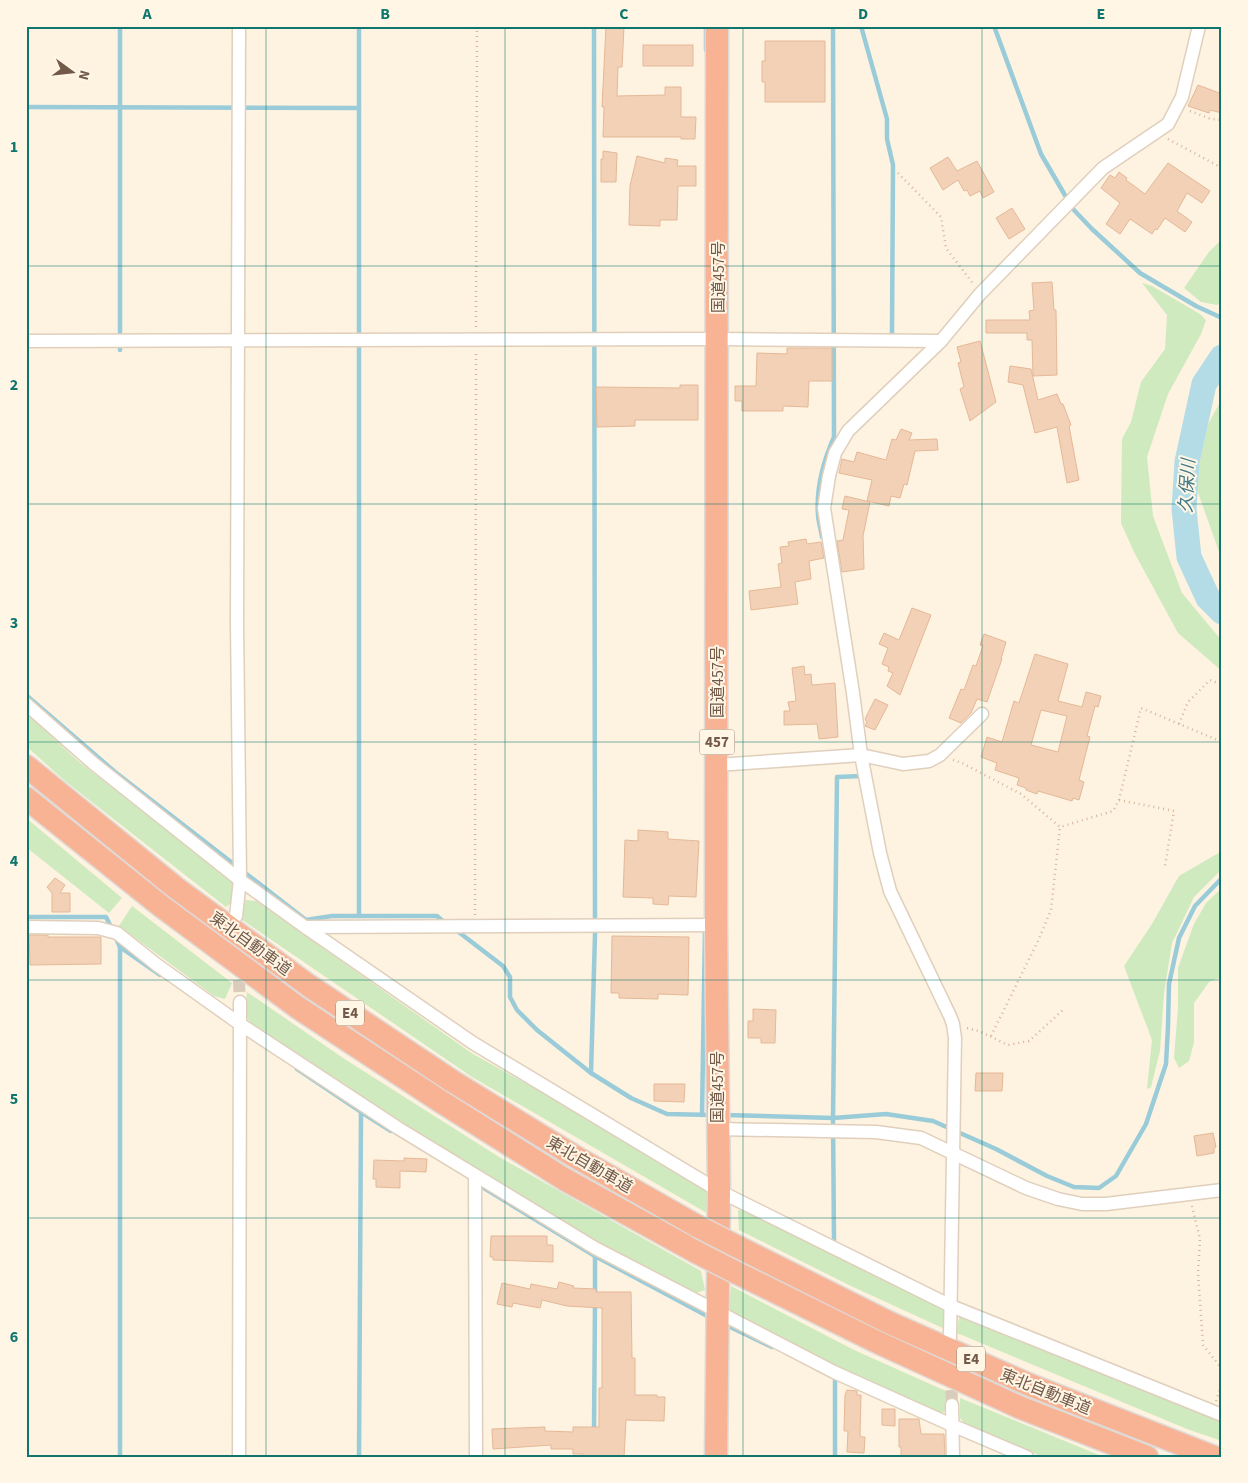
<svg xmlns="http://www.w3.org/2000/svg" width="1248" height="1483" viewBox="0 0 1248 1483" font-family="'Source Sans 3','Noto Sans JP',sans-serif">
<rect width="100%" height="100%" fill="#fdf3e0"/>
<g fill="#ceeabe">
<path d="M 1222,239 L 1222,302 L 1217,305 L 1201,302 L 1184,288 L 1209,252 Z"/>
<path d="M 1142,283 L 1152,286 L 1200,314 L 1206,320 L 1201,334 L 1168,394 L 1147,457 L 1153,516 L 1182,593 L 1222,641 L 1222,671 L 1178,633 L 1134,552 L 1121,523 L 1122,439 L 1131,422 L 1141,382 L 1165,349 L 1167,315 Z"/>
<path d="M 1222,399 L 1222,560 L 1195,484 L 1208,424 Z"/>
<path d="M 26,713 L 78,761 L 235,883 L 234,901 L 226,907 L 65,781 L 26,746 Z"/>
<path d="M 26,818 L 122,898 L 109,913 L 26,847 Z"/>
<path d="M 1222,851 L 1222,869 L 1194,897 L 1172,943 L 1164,993 L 1160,1051 L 1151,1087 L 1147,1089 L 1152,1040 L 1124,966 L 1152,924 L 1179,876 Z"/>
<path d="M 1222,888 L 1222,977 L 1209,982 L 1194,1003 L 1194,1042 L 1189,1061 L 1179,1068 L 1174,1058 L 1178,1008 L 1178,968 L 1194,924 L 1206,903 Z"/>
<path d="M 245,900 L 256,901 L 473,1054 L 695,1177 L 709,1194 L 712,1216 L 472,1077 L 241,919 Z"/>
<path d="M 132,906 L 232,983 L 225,999 L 214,996 L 119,926 Z"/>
<path d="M 247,992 L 343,1058 L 499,1157 L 701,1271 L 705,1290 L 693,1294 L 612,1250 L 475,1170 L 250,1022 L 245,1015 Z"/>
<path d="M 738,1210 L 749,1211 L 943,1307 L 947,1311 L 947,1330 L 851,1286 L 739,1230 Z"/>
<path d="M 731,1286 L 854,1350 L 948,1392 L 948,1408 L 940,1415 L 833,1365 L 729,1312 Z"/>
<path d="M 959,1317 L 969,1317 L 1222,1419 L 1222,1441 L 1187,1429 L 957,1333 Z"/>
<path d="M 960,1398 L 1104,1457 L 1043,1457 L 967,1426 L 960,1418 Z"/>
</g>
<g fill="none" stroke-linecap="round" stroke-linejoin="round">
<g stroke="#9acbd8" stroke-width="4.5">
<path d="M 120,26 L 120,350"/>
<path d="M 706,26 L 706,50"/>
<path d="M 861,26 L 887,119 L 887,139 L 893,165 L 892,335"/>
<path d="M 994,26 L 1041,154 L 1073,209 L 1092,229 L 1140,273 L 1196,306 L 1222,318"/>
<path d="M 26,107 L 359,108"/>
<path d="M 822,537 C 821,529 818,521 818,514 C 816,488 824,460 834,437 L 833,26"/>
<path d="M 26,695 L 115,772 L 306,920 L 332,916 L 437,916 L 445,923"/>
<path d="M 359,916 L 359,26"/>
<path d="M 26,917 L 106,917 L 112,929"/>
<path d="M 456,930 L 503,966 L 510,977 L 510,997 L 517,1010 L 537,1030 L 591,1073 L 631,1098 L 667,1114 L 711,1115"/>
<path d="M 115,936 L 120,947 L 120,1457"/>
<path d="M 120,947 L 160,975"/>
<path d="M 297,1069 L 361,1112 L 359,1457"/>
<path d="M 591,1073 L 595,935 L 594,26"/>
<path d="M 361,1112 L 391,1131"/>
<path d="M 702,1115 L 705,928"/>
<path d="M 724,1115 L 833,1118 L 886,1114 L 933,1121 L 996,1149 L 1047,1176 L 1074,1187 L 1099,1188 L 1116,1176 L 1146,1124 L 1166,1064 L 1168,1027 L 1169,984 L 1179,938 L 1195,906 L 1222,878"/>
<path d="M 479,1185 L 595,1256 L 711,1318"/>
<path d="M 834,1242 L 833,1118 L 837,777 L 862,776"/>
<path d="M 595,1294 L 595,1256"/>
<path d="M 724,1324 L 772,1347"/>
<path d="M 833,1376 L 835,1377 L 835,1457"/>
<path d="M 594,1432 L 595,1302"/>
</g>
<path stroke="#b4dce6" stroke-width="25" d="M 1222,357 L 1204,384 L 1187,462 L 1184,509 L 1189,557 L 1208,598 L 1222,612"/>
</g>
<g fill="#f2d1b7" stroke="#e5b897" fill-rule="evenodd">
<path d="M 606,26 L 624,26 L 622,67 L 618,67 L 617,96 L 665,95 L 665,87 L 681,87 L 681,117 L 696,117 L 695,139 L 681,139 L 681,137 L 603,137 L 604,107 L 602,107 Z"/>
<path d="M 765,41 L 825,41 L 825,102 L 765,102 L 765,82 L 762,82 L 762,61 L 765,61 Z"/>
<rect x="643" y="45" width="50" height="21"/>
<path d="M 1198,85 L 1222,94 L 1222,113 L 1210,110 L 1209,113 L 1188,106 Z"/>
<path d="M 603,151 L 617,153 L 616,182 L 601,182 L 601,159 L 603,159 Z"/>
<path d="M 637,156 L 665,163 L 665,158 L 678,160 L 677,166 L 696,166 L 696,186 L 678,186 L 677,220 L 660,220 L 660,226 L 629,225 L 630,186 Z"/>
<path d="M 948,157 L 957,171 L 977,161 L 994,192 L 983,198 L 980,191 L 970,196 L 967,190 L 964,191 L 958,180 L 943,190 L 930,168 Z"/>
<path d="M 1168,163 L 1210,191 L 1202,203 L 1187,193 L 1177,211 L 1192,222 L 1185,232 L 1165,218 L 1157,230 L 1155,229 L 1152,234 L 1130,219 L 1120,234 L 1106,224 L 1120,203 L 1101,188 L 1110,175 L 1115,178 L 1119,172 L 1127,178 L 1126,180 L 1145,194 Z"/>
<path d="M 1012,208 L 1025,229 L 1009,239 L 996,218 Z"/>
<path d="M 1052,282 L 1054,310 L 1056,310 L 1057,375 L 1033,376 L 1032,340 L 1027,340 L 1027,333 L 986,333 L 986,320 L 1030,320 L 1029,311 L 1034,310 L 1032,283 Z"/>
<path d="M 980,341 L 996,402 L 970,421 L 960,389 L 964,387 L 958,363 L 961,362 L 957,347 Z"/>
<path d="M 787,348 L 832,348 L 832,381 L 809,381 L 808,407 L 783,406 L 783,411 L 742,411 L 742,401 L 735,401 L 735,386 L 756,386 L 757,353 L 787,354 Z"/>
<path d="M 1010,366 L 1031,369 L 1038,400 L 1057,394 L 1061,404 L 1063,404 L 1071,425 L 1069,426 L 1079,480 L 1067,483 L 1057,427 L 1035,433 L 1023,385 L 1008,382 Z"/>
<path d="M 680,385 L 698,385 L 698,420 L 635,420 L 635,426 L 597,427 L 596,387 L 680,388 Z"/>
<path d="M 901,429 L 912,433 L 909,440 L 937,439 L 938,450 L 915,451 L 907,485 L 904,484 L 900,498 L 891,496 L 889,506 L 867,501 L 872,480 L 839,473 L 842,459 L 854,462 L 857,452 L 886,460 L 892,439 L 896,440 Z"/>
<path d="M 845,496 L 870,502 L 863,536 L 864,569 L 842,572 L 837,541 L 843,540 L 849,510 L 842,509 Z"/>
<path d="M 806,539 L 807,544 L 821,542 L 824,558 L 809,561 L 811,579 L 795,582 L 798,604 L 751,610 L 749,591 L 781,587 L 778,564 L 782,563 L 780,547 L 789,546 L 788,542 Z"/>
<path d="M 912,608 L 931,615 L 900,695 L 887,686 L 893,673 L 888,671 L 889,667 L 882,664 L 888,648 L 879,644 L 884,633 L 899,640 Z"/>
<path d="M 984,634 L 1006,642 L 1001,659 L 1002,659 L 987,702 L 977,699 L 971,713 L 961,723 L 949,718 L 961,689 L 964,690 L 973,665 L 976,666 L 983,646 L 980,645 Z"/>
<path d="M 1035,654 L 1068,664 L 1058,701 L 1082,707 L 1086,692 L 1101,696 L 1098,707 L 1095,706 L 1087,736 L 1090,737 L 1079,780 L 1084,782 L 1079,800 L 1073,798 L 1072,801 L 1038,791 L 1037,794 L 1026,790 L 1026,788 L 1017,785 L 1019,778 L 995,770 L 997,763 L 981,757 L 987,737 L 1002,742 L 1014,701 L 1019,703 ZM 1041,710 L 1067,716 L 1058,752 L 1031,745 Z"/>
<path d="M 804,666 L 805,675 L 811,674 L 812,685 L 835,683 L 838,737 L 819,739 L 817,724 L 784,725 L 784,711 L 790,711 L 788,702 L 796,701 L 792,668 Z"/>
<path d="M 875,699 L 888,705 L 875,730 L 865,726 L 867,722 L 865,719 Z"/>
<path d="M 638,830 L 668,832 L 668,839 L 699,841 L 696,897 L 669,896 L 668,905 L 653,904 L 653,898 L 623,897 L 625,840 L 638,841 Z"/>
<path d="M 55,878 L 65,885 L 60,893 L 70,893 L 70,912 L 52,912 L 52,893 L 47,887 Z"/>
<path d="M 29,935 L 48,935 L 48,937 L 101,937 L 101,964 L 30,965 Z"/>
<path d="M 612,936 L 689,937 L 688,995 L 658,994 L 658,999 L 619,998 L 619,993 L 611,993 Z"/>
<path d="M 753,1009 L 776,1010 L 775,1043 L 761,1043 L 761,1038 L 748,1038 L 748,1021 L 753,1021 Z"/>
<path d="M 976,1073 L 1003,1073 L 1002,1091 L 975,1091 Z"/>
<path d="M 654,1084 L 685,1084 L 684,1102 L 654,1101 Z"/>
<path d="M 1213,1133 L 1216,1147 L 1214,1148 L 1214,1153 L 1197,1156 L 1194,1136 Z"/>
<path d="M 404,1158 L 427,1159 L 426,1172 L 400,1171 L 400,1188 L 376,1187 L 376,1179 L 373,1179 L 374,1160 L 404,1161 Z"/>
<path d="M 491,1236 L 547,1236 L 547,1245 L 553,1245 L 553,1262 L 493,1260 L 493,1257 L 490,1257 Z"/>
<path d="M 559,1282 L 574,1286 L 573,1288 L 596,1289 L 596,1292 L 631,1292 L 632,1358 L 635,1358 L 635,1395 L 657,1395 L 657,1397 L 665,1397 L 664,1421 L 626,1420 L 624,1457 L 583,1457 L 583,1454 L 573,1454 L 573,1449 L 551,1449 L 551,1445 L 493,1449 L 492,1429 L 545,1427 L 545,1431 L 573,1432 L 573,1427 L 599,1427 L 599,1388 L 602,1388 L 602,1308 L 567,1306 L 542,1300 L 540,1308 L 513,1303 L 512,1307 L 497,1304 L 502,1283 L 530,1289 L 531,1284 L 557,1289 Z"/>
<path d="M 847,1390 L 857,1391 L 857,1395 L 861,1395 L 860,1434 L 861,1437 L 865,1437 L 864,1453 L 847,1452 L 848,1431 L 844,1431 L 845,1395 Z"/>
<path d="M 882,1409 L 895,1409 L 895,1426 L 882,1425 Z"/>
<path d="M 899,1419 L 919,1419 L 921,1434 L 944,1434 L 945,1457 L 901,1457 L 901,1447 L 899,1447 Z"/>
</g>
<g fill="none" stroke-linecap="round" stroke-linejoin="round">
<g stroke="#daccba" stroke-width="12" stroke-dasharray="12 6" stroke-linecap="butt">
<path d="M 238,962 L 240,1002"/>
<path d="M 951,1372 L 952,1405"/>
</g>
<g stroke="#e0cfbc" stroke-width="15">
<g id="street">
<path d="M 26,341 L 718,339 L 941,341"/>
<path d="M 26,704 L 93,763 L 240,880 L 305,927 L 473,1043 L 719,1191 L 951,1306 L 1222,1415"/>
<path d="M 717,765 L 861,755 L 903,764 L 929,761 L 940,755 L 982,714"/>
<path d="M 236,916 L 240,880 L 237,623 L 239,26"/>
<path d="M 26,927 L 98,928 L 117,933 L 157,965 L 240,1024 L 398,1128 L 595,1248 L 834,1372 L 954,1426 L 1027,1457"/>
<path d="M 305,927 L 716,925"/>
<path d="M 717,1129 L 876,1132 L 921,1138 L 1026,1188 L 1058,1199 L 1082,1204 L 1106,1204 L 1222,1190"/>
<path d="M 475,1176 L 476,1457"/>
<path d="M 950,1337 L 955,1038 L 953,1024 L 950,1016 L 890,891 L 880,853 L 861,755 L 853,693 L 824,508 L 829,476 L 835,453 L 848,431 L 941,341 L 980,294 L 1103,168 L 1168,124 L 1182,97 L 1199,26"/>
<path d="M 952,1405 L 953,1457"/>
<path d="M 239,1457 L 240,1002"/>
</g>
</g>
<g stroke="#e0dad7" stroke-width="25">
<g id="highway">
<path d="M 26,766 L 176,888 L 308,985 L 452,1081 L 574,1156 L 697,1226"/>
<path d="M 26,798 L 161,906 L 297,1007 L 440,1101 L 564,1179 L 698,1253"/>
<path d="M 736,1246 L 890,1323 L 1030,1385 L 1214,1457"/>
<path d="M 735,1272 L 879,1343 L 1019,1407 L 1147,1457"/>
<path d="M 716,1457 L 719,1191 L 716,925 L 717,26"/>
</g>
</g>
<g stroke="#d7b59b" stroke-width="2.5" stroke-dasharray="1 4" stroke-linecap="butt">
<path d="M 1190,111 L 1211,119 L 1222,120"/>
<path d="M 1168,139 L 1222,168"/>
<path d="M 898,173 L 941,217 L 946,248 L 974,285"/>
<path d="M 476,327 L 477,26"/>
<path d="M 1179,724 L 1188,702 L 1210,680 L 1222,685"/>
<path d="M 953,760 L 962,763 L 1021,794 L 1060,827 L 1113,811 L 1119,800 L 1141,708 L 1220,741"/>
<path d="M 1119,800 L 1174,811 L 1165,866"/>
<path d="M 475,915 L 476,353"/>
<path d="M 967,1028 L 979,1031 L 1008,1045 L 1029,1041 L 1063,1010"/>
<path d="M 991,1036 L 1038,941 L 1051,910 L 1060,827"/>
<path d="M 1192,1206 L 1200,1239 L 1198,1273 L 1203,1345 L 1222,1369"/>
<path d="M 1216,1401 L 1222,1383"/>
</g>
<use href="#street" stroke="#fff" stroke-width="12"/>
<use href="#highway" stroke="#f8b395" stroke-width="22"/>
<g stroke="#e0dad7" stroke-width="25" stroke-linecap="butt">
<g id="highway-bridge">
<path d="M 697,1226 L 736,1246"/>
<path d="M 698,1253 L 735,1272"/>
</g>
</g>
<use href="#highway-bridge" stroke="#f8b395" stroke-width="22"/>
</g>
<path fill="none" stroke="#0f766e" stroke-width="1" stroke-opacity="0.55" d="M 266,26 L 266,1457M 505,26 L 505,1457M 743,26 L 743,1457M 982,26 L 982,1457M 26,266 L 1222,266M 26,504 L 1222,504M 26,742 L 1222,742M 26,980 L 1222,980M 26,1218 L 1222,1218"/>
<g text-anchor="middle" stroke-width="4" stroke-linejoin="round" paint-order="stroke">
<g fill="#fff6e6" stroke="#9d8877" stroke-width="1">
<rect x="699.5" y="729.5" width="35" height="25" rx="4"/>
<rect x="336" y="1000.5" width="28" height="25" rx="4"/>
<rect x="957" y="1346.5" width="28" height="25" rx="4"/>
</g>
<g font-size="15" font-weight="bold" fill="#735947">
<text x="717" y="747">457</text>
<text x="350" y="1018">E4</text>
<text x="971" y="1364">E4</text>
</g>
<g font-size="16" fill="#735947" stroke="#fff6e6">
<text transform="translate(718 277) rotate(-90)" y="6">国道457号</text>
<text transform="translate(717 682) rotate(-90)" y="6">国道457号</text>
<text transform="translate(251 943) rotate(36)" y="6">東北自動車道</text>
<text transform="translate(717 1087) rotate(-90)" y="6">国道457号</text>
<text transform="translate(590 1164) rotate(30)" y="6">東北自動車道</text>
<text transform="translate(1046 1391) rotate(22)" y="6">東北自動車道</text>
</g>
<g font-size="18" font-style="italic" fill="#417988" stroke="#fff6e6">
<text transform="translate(1187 486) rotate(-87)" y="6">久保川</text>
</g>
</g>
<rect width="1248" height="1483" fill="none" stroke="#fff6e6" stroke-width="55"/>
<g transform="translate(72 72) rotate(105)" stroke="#fff6e6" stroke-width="4" paint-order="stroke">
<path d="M0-4L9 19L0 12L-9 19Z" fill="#735947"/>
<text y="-8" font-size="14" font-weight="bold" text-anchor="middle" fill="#735947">N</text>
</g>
<rect x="28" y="28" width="1192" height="1428" fill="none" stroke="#0f766e" stroke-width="2"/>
<g font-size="16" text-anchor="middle" font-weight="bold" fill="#0f766e">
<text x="147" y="19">A</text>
<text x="385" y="19">B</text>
<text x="624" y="19">C</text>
<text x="863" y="19">D</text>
<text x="1101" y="19">E</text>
<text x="14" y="152">1</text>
<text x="14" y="390">2</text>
<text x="14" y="628">3</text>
<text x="14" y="866">4</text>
<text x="14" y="1104">5</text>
<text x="14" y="1342">6</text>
</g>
</svg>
